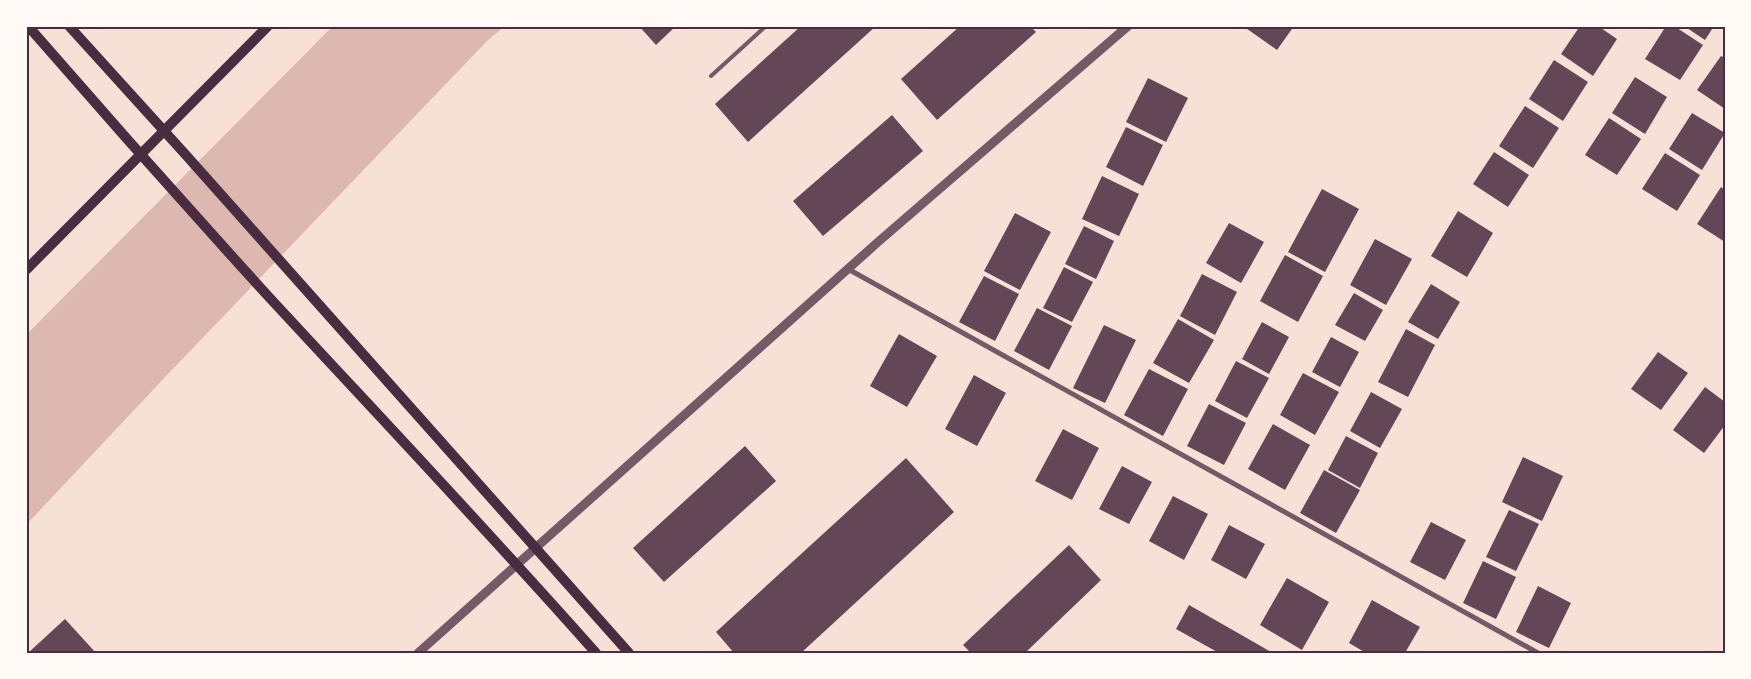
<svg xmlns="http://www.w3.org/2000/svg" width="1751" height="679" viewBox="0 0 1751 679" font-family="'Work Sans',sans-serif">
<rect width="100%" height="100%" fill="#f7e1d7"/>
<path fill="#dcb8b0" d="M 333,26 L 505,26 L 487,41 L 168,374 L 26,525 L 26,335 Z"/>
<g fill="#644757">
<path d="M 639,26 L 676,26 L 656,45 Z"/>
<path d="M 801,26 L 876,26 L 748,142 L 715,104 Z"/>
<path d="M 960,26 L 1030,26 L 1036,32 L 937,120 L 901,79 Z"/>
<path d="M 1243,26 L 1294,26 L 1277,50 Z"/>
<path d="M 1580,26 L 1598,26 L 1617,39 L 1593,76 L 1561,54 Z"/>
<path d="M 1666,26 L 1674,26 L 1703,45 L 1680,80 L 1645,59 Z"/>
<path d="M 1684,26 L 1714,26 L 1705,40 Z"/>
<path d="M 1721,56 L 1725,58 L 1725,109 L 1697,90 Z"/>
<path d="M 1554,60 L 1588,82 L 1563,121 L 1529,99 Z"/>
<path d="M 1635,77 L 1667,97 L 1645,134 L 1612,113 Z"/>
<path d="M 1148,78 L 1188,98 L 1166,142 L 1126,122 Z"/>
<path d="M 1525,106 L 1559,128 L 1533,168 L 1499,146 Z"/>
<path d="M 1692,113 L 1725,133 L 1702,170 L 1669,149 Z"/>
<path d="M 892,115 L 923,151 L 823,236 L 793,201 Z"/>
<path d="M 1609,118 L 1641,139 L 1617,175 L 1585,155 Z"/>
<path d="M 1126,127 L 1163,145 L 1143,186 L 1106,167 Z"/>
<path d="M 1494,152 L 1529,175 L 1508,207 L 1473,184 Z"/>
<path d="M 1665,153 L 1700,175 L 1677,211 L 1642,189 Z"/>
<path d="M 1102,176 L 1139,194 L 1119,236 L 1082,219 Z"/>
<path d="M 1721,187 L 1725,190 L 1725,242 L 1697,224 Z"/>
<path d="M 1322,189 L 1359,209 L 1325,272 L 1288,252 Z"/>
<path d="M 1458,211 L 1493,233 L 1467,277 L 1431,256 Z"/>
<path d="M 1015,213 L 1051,232 L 1020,290 L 984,271 Z"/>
<path d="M 1229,223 L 1264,242 L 1241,283 L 1206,263 Z"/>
<path d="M 1084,226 L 1114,241 L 1096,279 L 1065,264 Z"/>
<path d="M 1375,239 L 1412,259 L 1386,305 L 1350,285 Z"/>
<path d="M 1285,255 L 1323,276 L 1298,322 L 1260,301 Z"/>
<path d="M 1064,267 L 1093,282 L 1072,322 L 1043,308 Z"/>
<path d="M 1202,274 L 1237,292 L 1215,335 L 1180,316 Z"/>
<path d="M 984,276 L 1019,294 L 995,341 L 959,322 Z"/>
<path d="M 1431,284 L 1460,302 L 1438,339 L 1408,322 Z"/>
<path d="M 1354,293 L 1383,310 L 1365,341 L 1335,325 Z"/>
<path d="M 1037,308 L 1072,326 L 1049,370 L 1014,351 Z"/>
<path d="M 1178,319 L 1214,340 L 1189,383 L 1153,363 Z"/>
<path d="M 1262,322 L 1289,337 L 1269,374 L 1242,359 Z"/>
<path d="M 1104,325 L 1136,340 L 1105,403 L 1073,388 Z"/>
<path d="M 1406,329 L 1435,345 L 1408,397 L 1378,382 Z"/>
<path d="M 899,334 L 937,356 L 907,407 L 870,386 Z"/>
<path d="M 1331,337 L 1359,352 L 1340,387 L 1312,372 Z"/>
<path d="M 1658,352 L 1688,373 L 1661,410 L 1631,389 Z"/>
<path d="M 1236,361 L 1269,378 L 1247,418 L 1215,401 Z"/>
<path d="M 1149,369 L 1188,389 L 1163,436 L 1124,415 Z"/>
<path d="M 1303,373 L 1339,392 L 1315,435 L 1280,415 Z"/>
<path d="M 974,375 L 1006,393 L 977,446 L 945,429 Z"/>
<path d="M 1705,387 L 1725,402 L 1725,425 L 1704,453 L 1673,430 Z"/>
<path d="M 1371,392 L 1402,409 L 1380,448 L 1350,431 Z"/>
<path d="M 1209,404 L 1246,423 L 1224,465 L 1187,446 Z"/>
<path d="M 1273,424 L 1310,445 L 1285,490 L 1248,469 Z"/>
<path d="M 1063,429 L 1099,448 L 1072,500 L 1035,481 Z"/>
<path d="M 1346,436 L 1378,453 L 1360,488 L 1328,470 Z"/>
<path d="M 745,446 L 776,481 L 664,582 L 633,548 Z"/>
<path d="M 1523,457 L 1563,476 L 1542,521 L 1502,502 Z"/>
<path d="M 906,458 L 954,512 L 801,653 L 734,653 L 716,632 Z"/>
<path d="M 1122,466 L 1152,482 L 1129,524 L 1099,509 Z"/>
<path d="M 1324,470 L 1360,490 L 1336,533 L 1300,513 Z"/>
<path d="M 1173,496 L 1208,514 L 1184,560 L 1149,541 Z"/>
<path d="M 1509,510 L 1539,524 L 1516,571 L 1486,557 Z"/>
<path d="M 1431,522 L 1466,540 L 1445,580 L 1410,562 Z"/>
<path d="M 1229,525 L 1265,544 L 1246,579 L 1211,560 Z"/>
<path d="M 1069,545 L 1101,580 L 1025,653 L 971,653 L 963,645 Z"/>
<path d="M 1483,561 L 1516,577 L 1496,619 L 1463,603 Z"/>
<path d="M 1287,578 L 1329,602 L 1302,650 L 1260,625 Z"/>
<path d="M 1538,586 L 1571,603 L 1549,648 L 1516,632 Z"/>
<path d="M 1372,600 L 1420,627 L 1405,653 L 1366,653 L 1349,643 Z"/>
<path d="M 1189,605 L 1273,653 L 1219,653 L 1176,629 Z"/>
<path d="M 65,619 L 96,653 L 28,653 Z"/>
</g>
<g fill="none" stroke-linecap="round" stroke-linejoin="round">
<path stroke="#755966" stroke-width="4" d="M 711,76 L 766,26"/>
<path stroke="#755966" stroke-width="5" d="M 848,269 L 1538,653"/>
<path stroke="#755966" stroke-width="9" d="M 418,653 L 878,242 L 1128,26"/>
<g stroke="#4a2c40" stroke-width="10">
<path d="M 28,26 C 107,117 187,207 268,296 C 378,415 489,532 596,653"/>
<path d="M 69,26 L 185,154 L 629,653"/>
<path d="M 26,270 L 268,26"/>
</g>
</g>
<rect width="1751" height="679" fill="none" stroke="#fffaf5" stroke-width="55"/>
<rect x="28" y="28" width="1696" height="624" fill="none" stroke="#4a2c40" stroke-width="2"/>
</svg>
